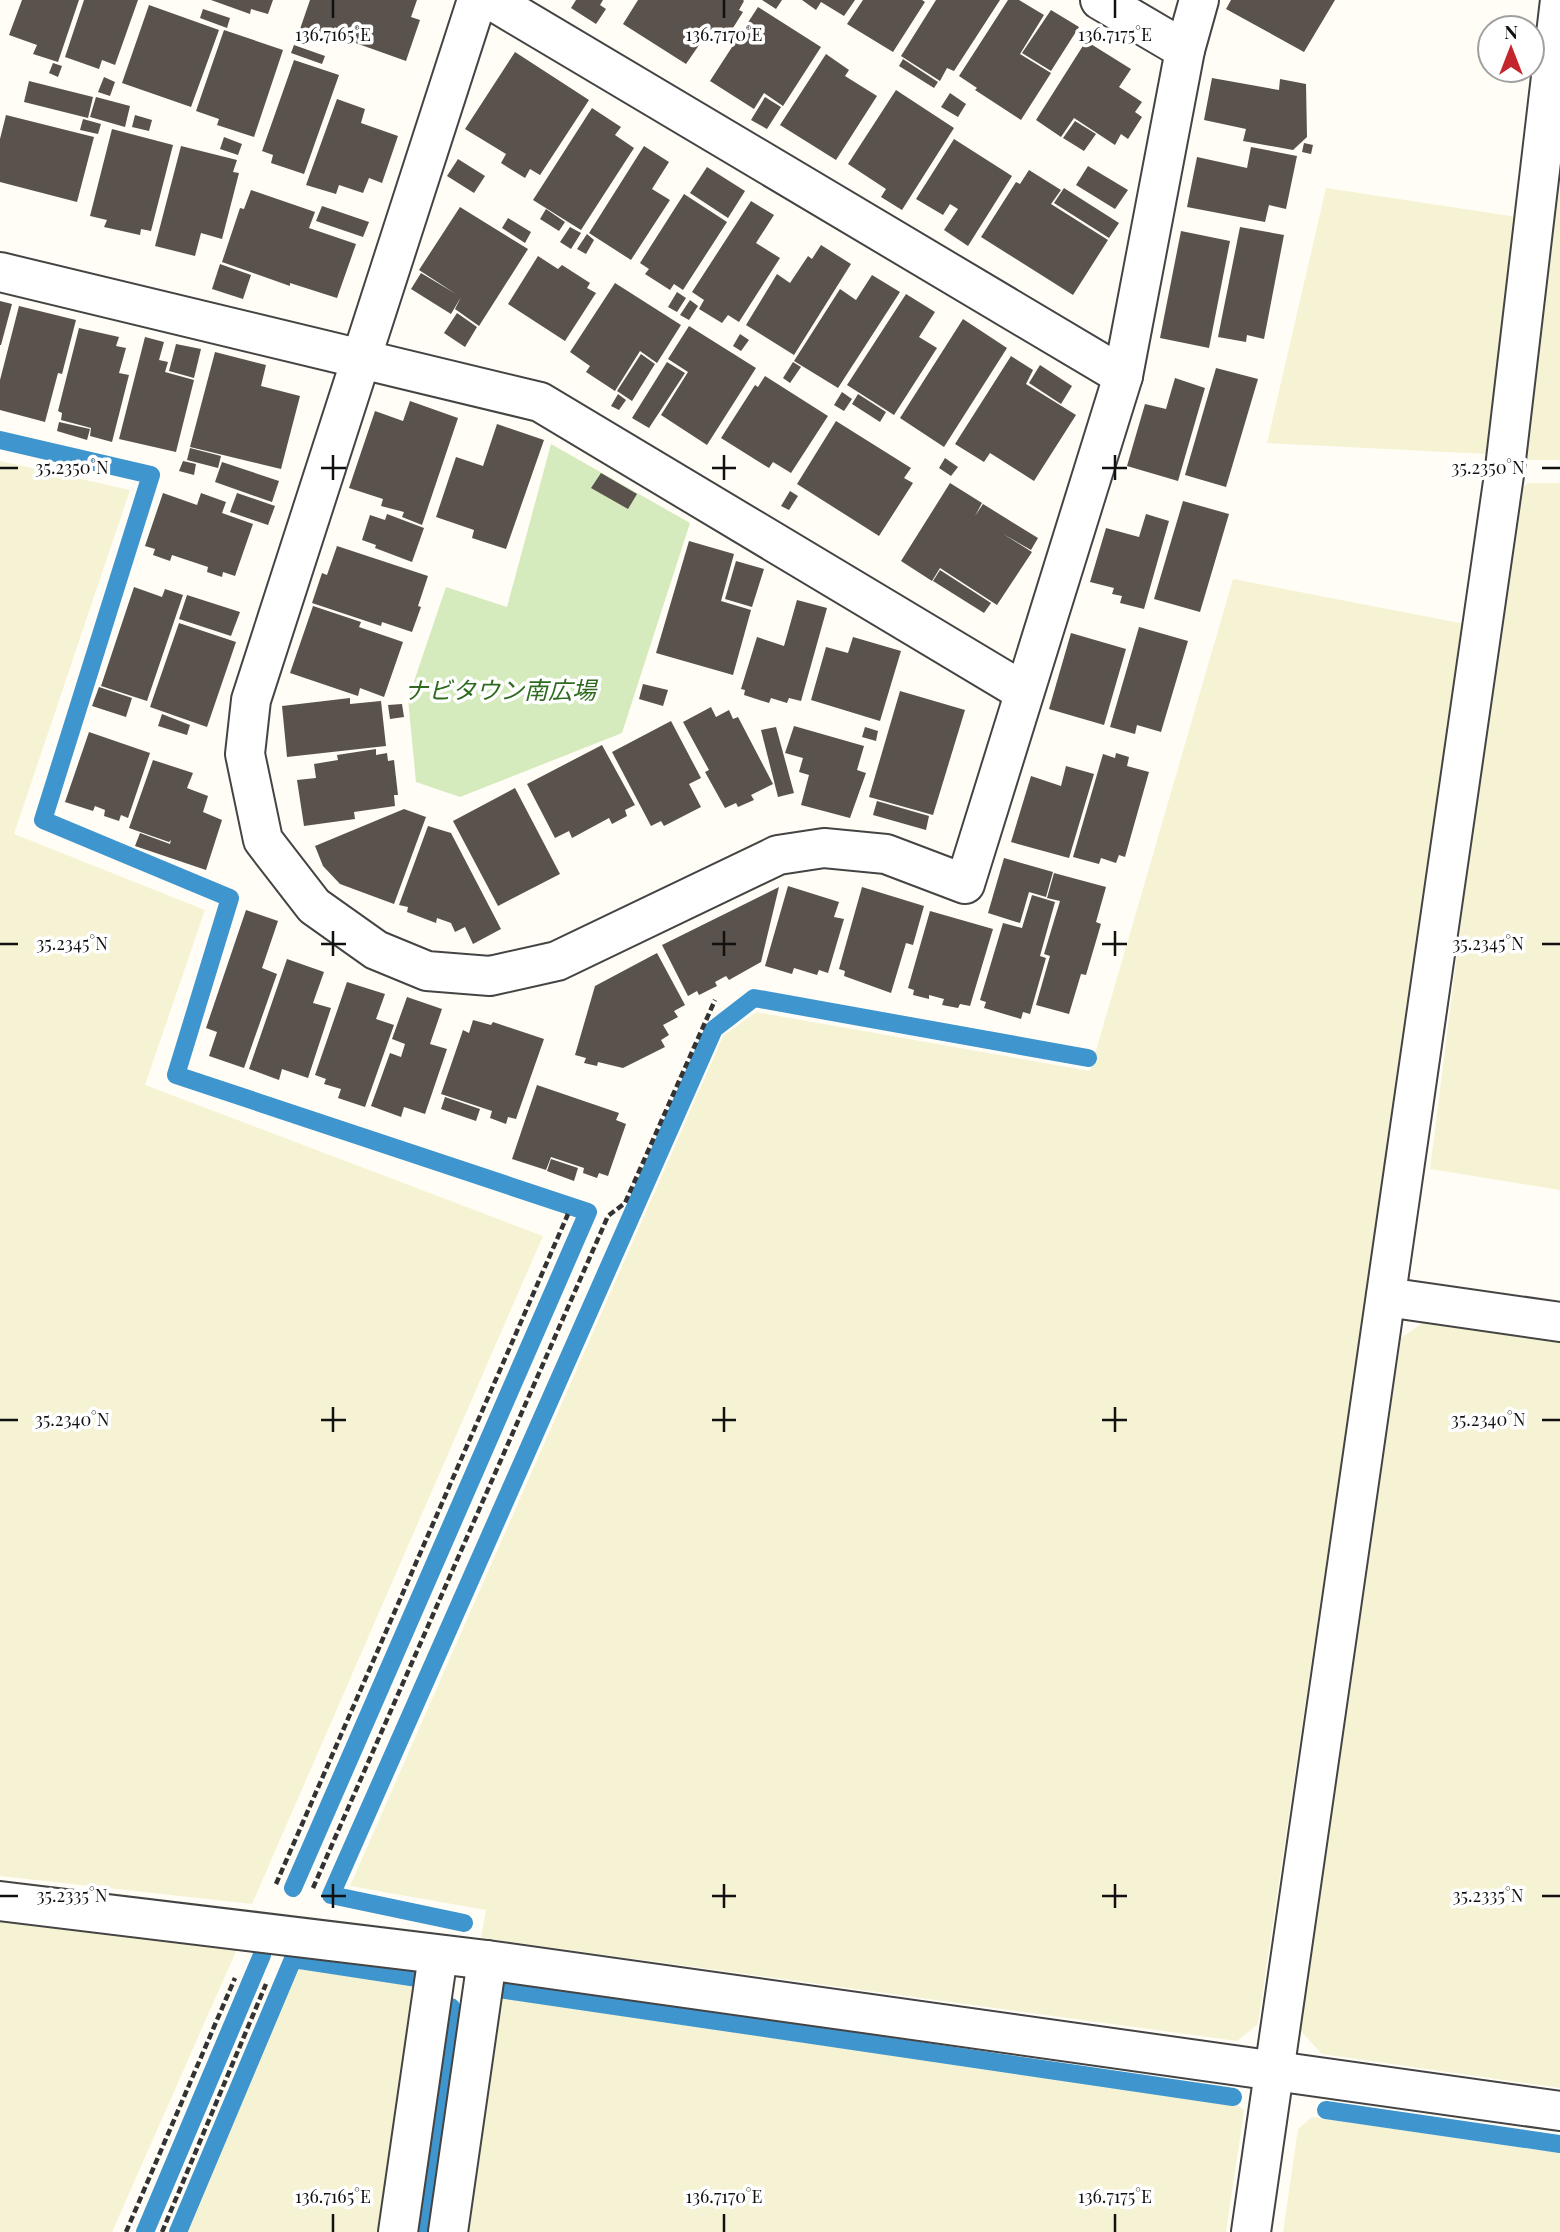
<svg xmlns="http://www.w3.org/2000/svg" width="1560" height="2232" viewBox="0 0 1560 2232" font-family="'Playfair Display','Noto Sans JP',serif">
<rect width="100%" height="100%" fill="#fffdf5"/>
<g fill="#f6f3d4">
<path d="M 1560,139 L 1560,460 L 1523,460 Z"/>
<path d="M 1326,188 L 1517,217 L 1488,454 L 1267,443 Z"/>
<path d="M 0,461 L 130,490 L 14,834 L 205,910 L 145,1085 L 543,1236 L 252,1904 L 0,1876 Z"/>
<path d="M 1528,483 L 1560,483 L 1560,1190 L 1430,1169 L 1515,492 Z"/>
<path d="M 1233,579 L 1465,624 L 1258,2024 L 1237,2041 L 481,1938 L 486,1910 L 350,1886 L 723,1036 L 756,1012 L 1090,1071 Z"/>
<path d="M 1428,1319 L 1560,1338 L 1560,2088 L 1322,2054 L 1299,2029 L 1401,1338 Z"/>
<path d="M 0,1919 L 237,1949 L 112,2232 L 0,2232 Z"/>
<path d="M 294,1967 L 409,1980 L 419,1994 L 385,2232 L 183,2232 Z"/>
<path d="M 494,1997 L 1236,2103 L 1244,2111 L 1226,2232 L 460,2232 Z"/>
<path d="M 1312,2117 L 1560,2153 L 1560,2232 L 1283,2232 L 1298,2129 Z"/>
</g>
<path fill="#d5ebbd" d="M 551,444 L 690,523 L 622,733 L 460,797 L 416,782 L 408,699 L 446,587 L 507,607 Z"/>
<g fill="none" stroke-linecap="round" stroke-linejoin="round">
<g stroke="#3f96cf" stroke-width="18">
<path d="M 0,440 L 151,475 L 43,820 L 230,898 L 176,1075 L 588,1212 L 293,1888"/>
<path d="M 464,1923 L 331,1895 L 714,1029 L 754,998 L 1088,1058"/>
<path d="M 499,1989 L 1233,2097"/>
<path d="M 1326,2110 L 1560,2144"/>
<path d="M 145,2232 L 262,1955"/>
<path d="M 178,2232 L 293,1959 L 424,1979"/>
<path d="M 419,2232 L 451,2007"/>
</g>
</g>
<g fill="#5a524d">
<path d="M 22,0 L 79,0 L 58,62 L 33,54 L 37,45 L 9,35 Z"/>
<path d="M 84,0 L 138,0 L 115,65 L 102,60 L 99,69 L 65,57 Z"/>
<path d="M 211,0 L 273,0 L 268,14 L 251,9 L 250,14 Z"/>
<path d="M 310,0 L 417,0 L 411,17 L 420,20 L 406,61 L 336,36 L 333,44 L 299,32 Z"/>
<path d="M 576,0 L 603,0 L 600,5 L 606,9 L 596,24 L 571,8 Z"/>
<path d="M 638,0 L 743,0 L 744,1 L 739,10 L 743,12 L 726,39 L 710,29 L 686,64 L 623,24 Z"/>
<path d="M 762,0 L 782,0 L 776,9 Z"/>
<path d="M 802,0 L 855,0 L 844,16 L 821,2 L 816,10 Z"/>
<path d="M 863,0 L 922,0 L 925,2 L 893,52 L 847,24 Z"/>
<path d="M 936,0 L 1000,0 L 954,71 L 947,68 L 940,81 L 901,56 Z"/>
<path d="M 1008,0 L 1019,0 L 1044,15 L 1020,54 L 1051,73 L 1021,120 L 975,90 L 977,88 L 959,76 Z"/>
<path d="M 1231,0 L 1335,0 L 1304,52 L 1226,9 Z"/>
<path d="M 149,5 L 219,30 L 191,107 L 122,83 Z"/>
<path d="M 758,7 L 821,47 L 783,106 L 764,93 L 754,109 L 710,81 Z"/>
<path d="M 203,9 L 230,18 L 227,28 L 200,18 Z"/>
<path d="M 1051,10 L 1079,27 L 1051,71 L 1022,53 Z"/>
<path d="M 224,30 L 283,50 L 254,137 L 217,125 L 219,119 L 196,111 Z"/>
<path d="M 1086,41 L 1131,69 L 1119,87 L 1142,102 L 1135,112 L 1142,117 L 1128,139 L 1121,134 L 1115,145 L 1074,118 L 1061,137 L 1036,120 Z"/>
<path d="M 294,45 L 325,56 L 322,64 L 291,53 Z"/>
<path d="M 515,52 L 589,100 L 540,175 L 530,169 L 525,178 L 501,163 L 506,154 L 465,129 Z"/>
<path d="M 826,54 L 849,70 L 845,76 L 877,96 L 836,160 L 780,125 Z"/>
<path d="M 903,59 L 938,82 L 934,88 L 899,66 Z"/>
<path d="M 294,60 L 339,75 L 304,174 L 271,163 L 273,155 L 262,151 Z"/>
<path d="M 53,63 L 62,66 L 58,77 L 49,73 Z"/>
<path d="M 104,77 L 115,82 L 110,96 L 98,92 Z"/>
<path d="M 1212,78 L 1279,90 L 1280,79 L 1306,84 L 1307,137 L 1293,150 L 1243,141 L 1246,129 L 1204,120 Z"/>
<path d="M 29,81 L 93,97 L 88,118 L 24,102 Z"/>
<path d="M 896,90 L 954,128 L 902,210 L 881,197 L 886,189 L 848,164 Z"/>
<path d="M 950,93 L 966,104 L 958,117 L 941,107 Z"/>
<path d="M 96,97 L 130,106 L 125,127 L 90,117 Z"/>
<path d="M 765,97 L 781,107 L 767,129 L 751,120 Z"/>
<path d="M 337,99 L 365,109 L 361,123 L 398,136 L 382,183 L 369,178 L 363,193 L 339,185 L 336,194 L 306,185 Z"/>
<path d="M 592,108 L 621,127 L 615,135 L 634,148 L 581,230 L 533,200 Z"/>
<path d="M 6,115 L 94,137 L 77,202 L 0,182 L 0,139 Z"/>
<path d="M 135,115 L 152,120 L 149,131 L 132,127 Z"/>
<path d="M 83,119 L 101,124 L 98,134 L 80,130 Z"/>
<path d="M 1075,121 L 1096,134 L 1084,151 L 1063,138 Z"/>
<path d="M 112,129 L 173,145 L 151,231 L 141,229 L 140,235 L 104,227 L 107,220 L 90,216 Z"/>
<path d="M 224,137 L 242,144 L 238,155 L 220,149 Z"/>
<path d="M 954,139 L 1012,176 L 968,246 L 944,230 L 958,209 L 950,204 L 943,215 L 916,199 Z"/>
<path d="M 1304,143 L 1313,145 L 1311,154 L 1302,152 Z"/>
<path d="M 181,146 L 237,160 L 233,172 L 239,173 L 222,239 L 201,233 L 195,256 L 155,246 Z"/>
<path d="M 644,146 L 669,162 L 652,189 L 670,200 L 631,260 L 589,233 Z"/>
<path d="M 1251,147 L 1297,156 L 1286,209 L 1269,205 L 1265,222 L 1187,207 L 1197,157 L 1247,168 Z"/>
<path d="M 458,159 L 485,176 L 474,193 L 447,176 Z"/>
<path d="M 1088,166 L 1128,190 L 1115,209 L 1076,185 Z"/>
<path d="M 707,167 L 745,191 L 728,218 L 690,193 Z"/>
<path d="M 1029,170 L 1061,190 L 1051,204 L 1108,240 L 1073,295 L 981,237 L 1016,182 L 1020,184 Z"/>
<path d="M 1064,188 L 1119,223 L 1109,238 L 1054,203 Z"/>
<path d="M 251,190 L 315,212 L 309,228 L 356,244 L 337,298 L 290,283 L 290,286 L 222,262 L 240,208 L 244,209 Z"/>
<path d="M 684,194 L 727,222 L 683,290 L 674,284 L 670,290 L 645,274 L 649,269 L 640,263 Z"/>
<path d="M 751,201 L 774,215 L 756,243 L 780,258 L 739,322 L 728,315 L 722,323 L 699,309 L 704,300 L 692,292 Z"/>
<path d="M 322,206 L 369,222 L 363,237 L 316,221 Z"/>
<path d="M 460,207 L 528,249 L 479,326 L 455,309 L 461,297 L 451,314 L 411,289 L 421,273 L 456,294 L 419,270 Z"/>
<path d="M 546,209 L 565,222 L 559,231 L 540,219 Z"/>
<path d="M 508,218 L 531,232 L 525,243 L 502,228 Z"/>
<path d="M 570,227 L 581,233 L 571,249 L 560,242 Z"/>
<path d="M 1240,227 L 1284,235 L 1264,339 L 1247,335 L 1246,342 L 1218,337 Z"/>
<path d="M 1181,231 L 1230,241 L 1209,348 L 1160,338 Z"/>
<path d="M 587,234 L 594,240 L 586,254 L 577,249 Z"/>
<path d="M 821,245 L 851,264 L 794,355 L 746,325 L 777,274 L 790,283 L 808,256 L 812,259 Z"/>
<path d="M 538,256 L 558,269 L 562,265 L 590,283 L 587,288 L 596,293 L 565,341 L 508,304 Z"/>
<path d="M 220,264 L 251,275 L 243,299 L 212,289 Z"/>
<path d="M 872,275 L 900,292 L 838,388 L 794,361 L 840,289 L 856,300 Z"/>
<path d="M 615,283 L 681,325 L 657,363 L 640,351 L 615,391 L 586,372 L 590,366 L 570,352 Z"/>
<path d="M 677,292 L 686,298 L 677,312 L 668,307 Z"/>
<path d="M 906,294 L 935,312 L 919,337 L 937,348 L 894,415 L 847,385 Z"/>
<path d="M 690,300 L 698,306 L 689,320 L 680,315 Z"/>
<path d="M 0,301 L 12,304 L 1,345 L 0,345 Z"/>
<path d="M 19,306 L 76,320 L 62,374 L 58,373 L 45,422 L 0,410 L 0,380 Z"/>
<path d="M 457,313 L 477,327 L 465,347 L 444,333 Z"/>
<path d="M 963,319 L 1007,348 L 944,447 L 900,418 Z"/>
<path d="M 689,326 L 756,368 L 707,445 L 661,415 L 688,372 L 668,359 Z"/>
<path d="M 79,328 L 119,337 L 116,346 L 126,348 L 119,373 L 129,375 L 112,442 L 90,436 L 91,428 L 61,420 L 62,413 L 58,411 Z"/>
<path d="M 740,334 L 749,340 L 741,351 L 733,346 Z"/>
<path d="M 145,337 L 164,342 L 159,360 L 168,362 L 165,372 L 194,380 L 176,452 L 119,439 Z"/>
<path d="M 176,344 L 201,349 L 194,378 L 169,371 Z"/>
<path d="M 215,352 L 266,365 L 261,386 L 300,396 L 281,469 L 190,447 Z"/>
<path d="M 641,354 L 655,364 L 632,401 L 617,391 Z"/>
<path d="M 1011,356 L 1033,370 L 1026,384 L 1076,415 L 1034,481 L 990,453 L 984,462 L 955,444 Z"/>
<path d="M 667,362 L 685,373 L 649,428 L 632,418 Z"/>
<path d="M 793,362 L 801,367 L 790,383 L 783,378 Z"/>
<path d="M 1040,365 L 1072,386 L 1061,404 L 1029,383 Z"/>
<path d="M 1216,368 L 1258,379 L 1226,487 L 1185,475 Z"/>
<path d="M 765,376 L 828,416 L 791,473 L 773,462 L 769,468 L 721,438 L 755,385 L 758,387 Z"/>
<path d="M 1175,378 L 1205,388 L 1178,481 L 1127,466 L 1145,404 L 1166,409 Z"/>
<path d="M 842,392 L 852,399 L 844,411 L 834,405 Z"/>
<path d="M 618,394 L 626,400 L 619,410 L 611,406 Z"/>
<path d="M 858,394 L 886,412 L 880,422 L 852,404 Z"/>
<path d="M 410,401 L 458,418 L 422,525 L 402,517 L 404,512 L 381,506 L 383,499 L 349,488 L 375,411 L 403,421 Z"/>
<path d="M 836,421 L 911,468 L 904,478 L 913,483 L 879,536 L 797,484 Z"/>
<path d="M 59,422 L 90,429 L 87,440 L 57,431 Z"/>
<path d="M 497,424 L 544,440 L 506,549 L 472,538 L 474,530 L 436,517 L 456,457 L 483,466 Z"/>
<path d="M 190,448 L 221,456 L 218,468 L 187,460 Z"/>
<path d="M 945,458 L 958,467 L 951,476 L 939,468 Z"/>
<path d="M 183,461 L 196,464 L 194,475 L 179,471 Z"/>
<path d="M 222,462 L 279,481 L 272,502 L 215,482 Z"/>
<path d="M 601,473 L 637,494 L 628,509 L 591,488 Z"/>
<path d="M 950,483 L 982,503 L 975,516 L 983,504 L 1038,538 L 1031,550 L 1003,534 L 1032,552 L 997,605 L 940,568 L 932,581 L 901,561 Z"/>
<path d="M 790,491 L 798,496 L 789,510 L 781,506 Z"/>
<path d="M 163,493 L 197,505 L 201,493 L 226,502 L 222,513 L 253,524 L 235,576 L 223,572 L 222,577 L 207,572 L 208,567 L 172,555 L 170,561 L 153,555 L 155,549 L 145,546 Z"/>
<path d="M 237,493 L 275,506 L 268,525 L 230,512 Z"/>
<path d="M 1183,501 L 1229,514 L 1200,612 L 1154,599 Z"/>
<path d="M 387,514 L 424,528 L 412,562 L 375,548 L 376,545 L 362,540 L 370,515 L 385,520 Z"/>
<path d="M 1146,514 L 1169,521 L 1144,609 L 1120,603 L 1122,596 L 1112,594 L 1114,588 L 1090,582 L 1106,528 L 1139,537 Z"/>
<path d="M 689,541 L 734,554 L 721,601 L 751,610 L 733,675 L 656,653 Z"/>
<path d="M 337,546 L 428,576 L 418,606 L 421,607 L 412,632 L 382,622 L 381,626 L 312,603 L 322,573 L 327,575 Z"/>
<path d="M 736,561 L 764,569 L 752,607 L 725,599 Z"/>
<path d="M 940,570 L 991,603 L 984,613 L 933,581 Z"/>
<path d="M 134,587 L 162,597 L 165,589 L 183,595 L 147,701 L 101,686 Z"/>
<path d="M 187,595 L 240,612 L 231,636 L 179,619 Z"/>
<path d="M 797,600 L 827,608 L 801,701 L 789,698 L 787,703 L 771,698 L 769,703 L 744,695 L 745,690 L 741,689 L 757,637 L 784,646 Z"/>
<path d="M 313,606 L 361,622 L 359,627 L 403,642 L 384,697 L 360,688 L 358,696 L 290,673 Z"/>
<path d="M 179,623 L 236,642 L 207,727 L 150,707 Z"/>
<path d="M 1139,627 L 1188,641 L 1161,732 L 1137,725 L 1135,734 L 1110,727 Z"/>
<path d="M 1071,633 L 1126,649 L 1104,725 L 1049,709 Z"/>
<path d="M 853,637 L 901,651 L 880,721 L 811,700 L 826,647 L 848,653 Z"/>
<path d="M 643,684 L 668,690 L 663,706 L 639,699 Z"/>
<path d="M 99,687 L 132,698 L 126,717 L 92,706 Z"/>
<path d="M 900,691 L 965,710 L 933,815 L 869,797 Z"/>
<path d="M 350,698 L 350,704 L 381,701 L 386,746 L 287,757 L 282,706 Z"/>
<path d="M 402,704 L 404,717 L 390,719 L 388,705 Z"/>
<path d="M 711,707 L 716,717 L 729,710 L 733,719 L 738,717 L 773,784 L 751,795 L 754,800 L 738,807 L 736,803 L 725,808 L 705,772 L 709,770 L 683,722 Z"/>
<path d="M 162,714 L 190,725 L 187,735 L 158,726 Z"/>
<path d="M 671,721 L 701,778 L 689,784 L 701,807 L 664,826 L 661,821 L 651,826 L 612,752 Z"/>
<path d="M 794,726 L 864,746 L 857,770 L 866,773 L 850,818 L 801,805 L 809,775 L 799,772 L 803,758 L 785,753 Z"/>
<path d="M 776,727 L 794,793 L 778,797 L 761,730 Z"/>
<path d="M 865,727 L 878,731 L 876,741 L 862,737 Z"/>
<path d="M 89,732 L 150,753 L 128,818 L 121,815 L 119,821 L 104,816 L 105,810 L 95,806 L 93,811 L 65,802 Z"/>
<path d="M 602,745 L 635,805 L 625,810 L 627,816 L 612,824 L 609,818 L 572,838 L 569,831 L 555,838 L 527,784 Z"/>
<path d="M 376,749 L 376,755 L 387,753 L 388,761 L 394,760 L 398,795 L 394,795 L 395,806 L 354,812 L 355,819 L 304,826 L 297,780 L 316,778 L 314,764 L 338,760 L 337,755 Z"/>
<path d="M 1116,753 L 1129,757 L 1127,766 L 1149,772 L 1125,857 L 1119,855 L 1116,863 L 1101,858 L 1099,864 L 1073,857 L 1103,754 L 1115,758 Z"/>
<path d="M 153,760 L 193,773 L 187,788 L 208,796 L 203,812 L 222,820 L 206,870 L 135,846 L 140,833 L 170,844 L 171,840 L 169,842 L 129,828 Z"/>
<path d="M 1066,766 L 1094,774 L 1069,858 L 1011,842 L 1031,776 L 1061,786 Z"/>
<path d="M 515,788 L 560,874 L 498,906 L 453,821 Z"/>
<path d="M 877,801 L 929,816 L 926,830 L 873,815 Z"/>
<path d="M 404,809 L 426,817 L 394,904 L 340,884 L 323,866 L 315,846 Z"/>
<path d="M 428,826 L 451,833 L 501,929 L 473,944 L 465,927 L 455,932 L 451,923 L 437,918 L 436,923 L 407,912 L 408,907 L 399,905 Z"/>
<path d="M 1004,858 L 1053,872 L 1046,897 L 1029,892 L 1020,923 L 988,913 Z"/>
<path d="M 1054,873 L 1106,887 L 1096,922 L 1101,924 L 1086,975 L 1081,974 L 1069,1014 L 1036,1005 L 1050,956 L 1044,954 L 1060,901 L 1047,898 Z"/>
<path d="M 788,886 L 839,902 L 834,917 L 844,919 L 828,973 L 819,970 L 817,975 L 794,968 L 792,974 L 765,966 Z"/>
<path d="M 779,887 L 761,962 L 729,980 L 726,976 L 715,982 L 717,986 L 699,995 L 697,991 L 688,996 L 662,945 Z"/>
<path d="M 862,887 L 924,906 L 913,945 L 906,943 L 891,993 L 844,976 L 845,971 L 839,969 Z"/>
<path d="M 1032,895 L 1055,902 L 1040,956 L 1046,958 L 1030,1014 L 1023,1012 L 1021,1019 L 984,1008 L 986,1002 L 980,1000 L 1003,923 L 1022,928 Z"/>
<path d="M 246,910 L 278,921 L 262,968 L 277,974 L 244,1068 L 209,1056 L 217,1032 L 206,1028 Z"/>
<path d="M 930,911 L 993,929 L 970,1006 L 960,1004 L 958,1008 L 942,1005 L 944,999 L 929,995 L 929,999 L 913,995 L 914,990 L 908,988 Z"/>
<path d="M 657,953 L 685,1005 L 674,1011 L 678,1017 L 663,1025 L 669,1035 L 661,1040 L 665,1047 L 623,1068 L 598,1062 L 597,1066 L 584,1063 L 586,1058 L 575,1055 L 595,986 Z"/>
<path d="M 287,959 L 324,972 L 313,1003 L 331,1008 L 308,1078 L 282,1069 L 279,1080 L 249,1069 Z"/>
<path d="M 347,982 L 385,994 L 376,1019 L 394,1025 L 365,1107 L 338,1098 L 341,1089 L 324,1084 L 326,1079 L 315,1075 Z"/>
<path d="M 407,997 L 442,1009 L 430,1044 L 447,1049 L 425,1114 L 404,1107 L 401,1117 L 371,1106 L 390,1053 L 401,1057 L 405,1044 L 392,1039 Z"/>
<path d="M 473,1020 L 491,1025 L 493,1022 L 544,1039 L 516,1119 L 508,1117 L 506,1124 L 490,1118 L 492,1111 L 441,1094 L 463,1030 L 469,1033 Z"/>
<path d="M 537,1085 L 619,1113 L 616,1120 L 626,1124 L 608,1176 L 599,1173 L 597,1178 L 583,1173 L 584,1168 L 551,1157 L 546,1170 L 512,1159 Z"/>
<path d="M 445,1097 L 480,1109 L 476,1121 L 441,1109 Z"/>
<path d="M 551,1159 L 578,1168 L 574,1181 L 547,1171 Z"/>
</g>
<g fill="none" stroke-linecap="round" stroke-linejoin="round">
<g stroke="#444" stroke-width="42">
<g id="street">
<path d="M 477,0 L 251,700 L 245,754 L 263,840 L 314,906 L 376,950 L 427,971 L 490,976 L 557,961 L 778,855 L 824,848 L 886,854 L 965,884 L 1123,376 L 1185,50 L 1199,0"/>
<path d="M 491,0 L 1123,376"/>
<path d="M 1100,0 L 1185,50"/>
<path d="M 0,272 L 540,402 L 1024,692"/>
<path d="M 1386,1297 L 1560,1322"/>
<path d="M 0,1901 L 487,1960 L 1560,2111"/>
<path d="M 398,2232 L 438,1955"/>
<path d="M 448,2232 L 487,1960"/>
<path d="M 1251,2232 L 1505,468 L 1560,0"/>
</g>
</g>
<g stroke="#333" stroke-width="4.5" stroke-dasharray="7 3.5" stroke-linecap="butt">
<path d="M 276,1884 L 568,1214"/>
<path d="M 313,1888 L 608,1216 L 625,1203 L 715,1000"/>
<path d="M 126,2232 L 235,1978"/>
<path d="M 162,2232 L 266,1984"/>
</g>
<use href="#street" stroke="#fff" stroke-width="38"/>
</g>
<path fill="none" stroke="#111" stroke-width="2.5" d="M 333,0 L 333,18M 724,0 L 724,18M 1115,0 L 1115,18M 333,455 L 333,480M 724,455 L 724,480M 1115,455 L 1115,480M 0,468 L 18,468M 321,468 L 346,468M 712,468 L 736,468M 1102,468 L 1127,468M 1542,468 L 1560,468M 333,931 L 333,956M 724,931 L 724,956M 1115,931 L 1115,956M 0,944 L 18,944M 321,944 L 346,944M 712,944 L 736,944M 1102,944 L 1127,944M 1542,944 L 1560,944M 333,1407 L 333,1432M 724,1407 L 724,1432M 1115,1407 L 1115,1432M 0,1420 L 18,1420M 321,1420 L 346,1420M 712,1420 L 736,1420M 1102,1420 L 1127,1420M 1542,1420 L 1560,1420M 333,1884 L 333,1908M 724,1884 L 724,1908M 1115,1884 L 1115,1908M 0,1896 L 18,1896M 321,1896 L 346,1896M 712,1896 L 736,1896M 1102,1896 L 1127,1896M 1542,1896 L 1560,1896M 333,2214 L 333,2232M 724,2214 L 724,2232M 1115,2214 L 1115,2232"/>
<g text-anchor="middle" stroke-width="7" stroke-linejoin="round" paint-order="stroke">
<g font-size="24" font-style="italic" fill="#2f6b1f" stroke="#fff">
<text x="500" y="699">ナビタウン南広場</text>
</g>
</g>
<g font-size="18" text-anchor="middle" fill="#111" stroke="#fff" stroke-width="7" stroke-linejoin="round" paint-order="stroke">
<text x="333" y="41">136.7165°E</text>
<text x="724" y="41">136.7170°E</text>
<text x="1115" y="41">136.7175°E</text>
<text x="72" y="474">35.2350°N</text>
<text x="1488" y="474">35.2350°N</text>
<text x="72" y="950">35.2345°N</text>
<text x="1488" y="950">35.2345°N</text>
<text x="72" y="1426">35.2340°N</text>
<text x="1488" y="1426">35.2340°N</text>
<text x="72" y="1902">35.2335°N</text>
<text x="1488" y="1902">35.2335°N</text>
<text x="333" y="2203">136.7165°E</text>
<text x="724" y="2203">136.7170°E</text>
<text x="1115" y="2203">136.7175°E</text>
</g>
<g transform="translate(1511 49)"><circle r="33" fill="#ffffff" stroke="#a0a0a0" stroke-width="2"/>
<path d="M0-5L12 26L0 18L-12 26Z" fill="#c4262e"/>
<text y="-10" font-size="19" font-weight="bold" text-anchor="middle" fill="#111111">N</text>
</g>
</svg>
